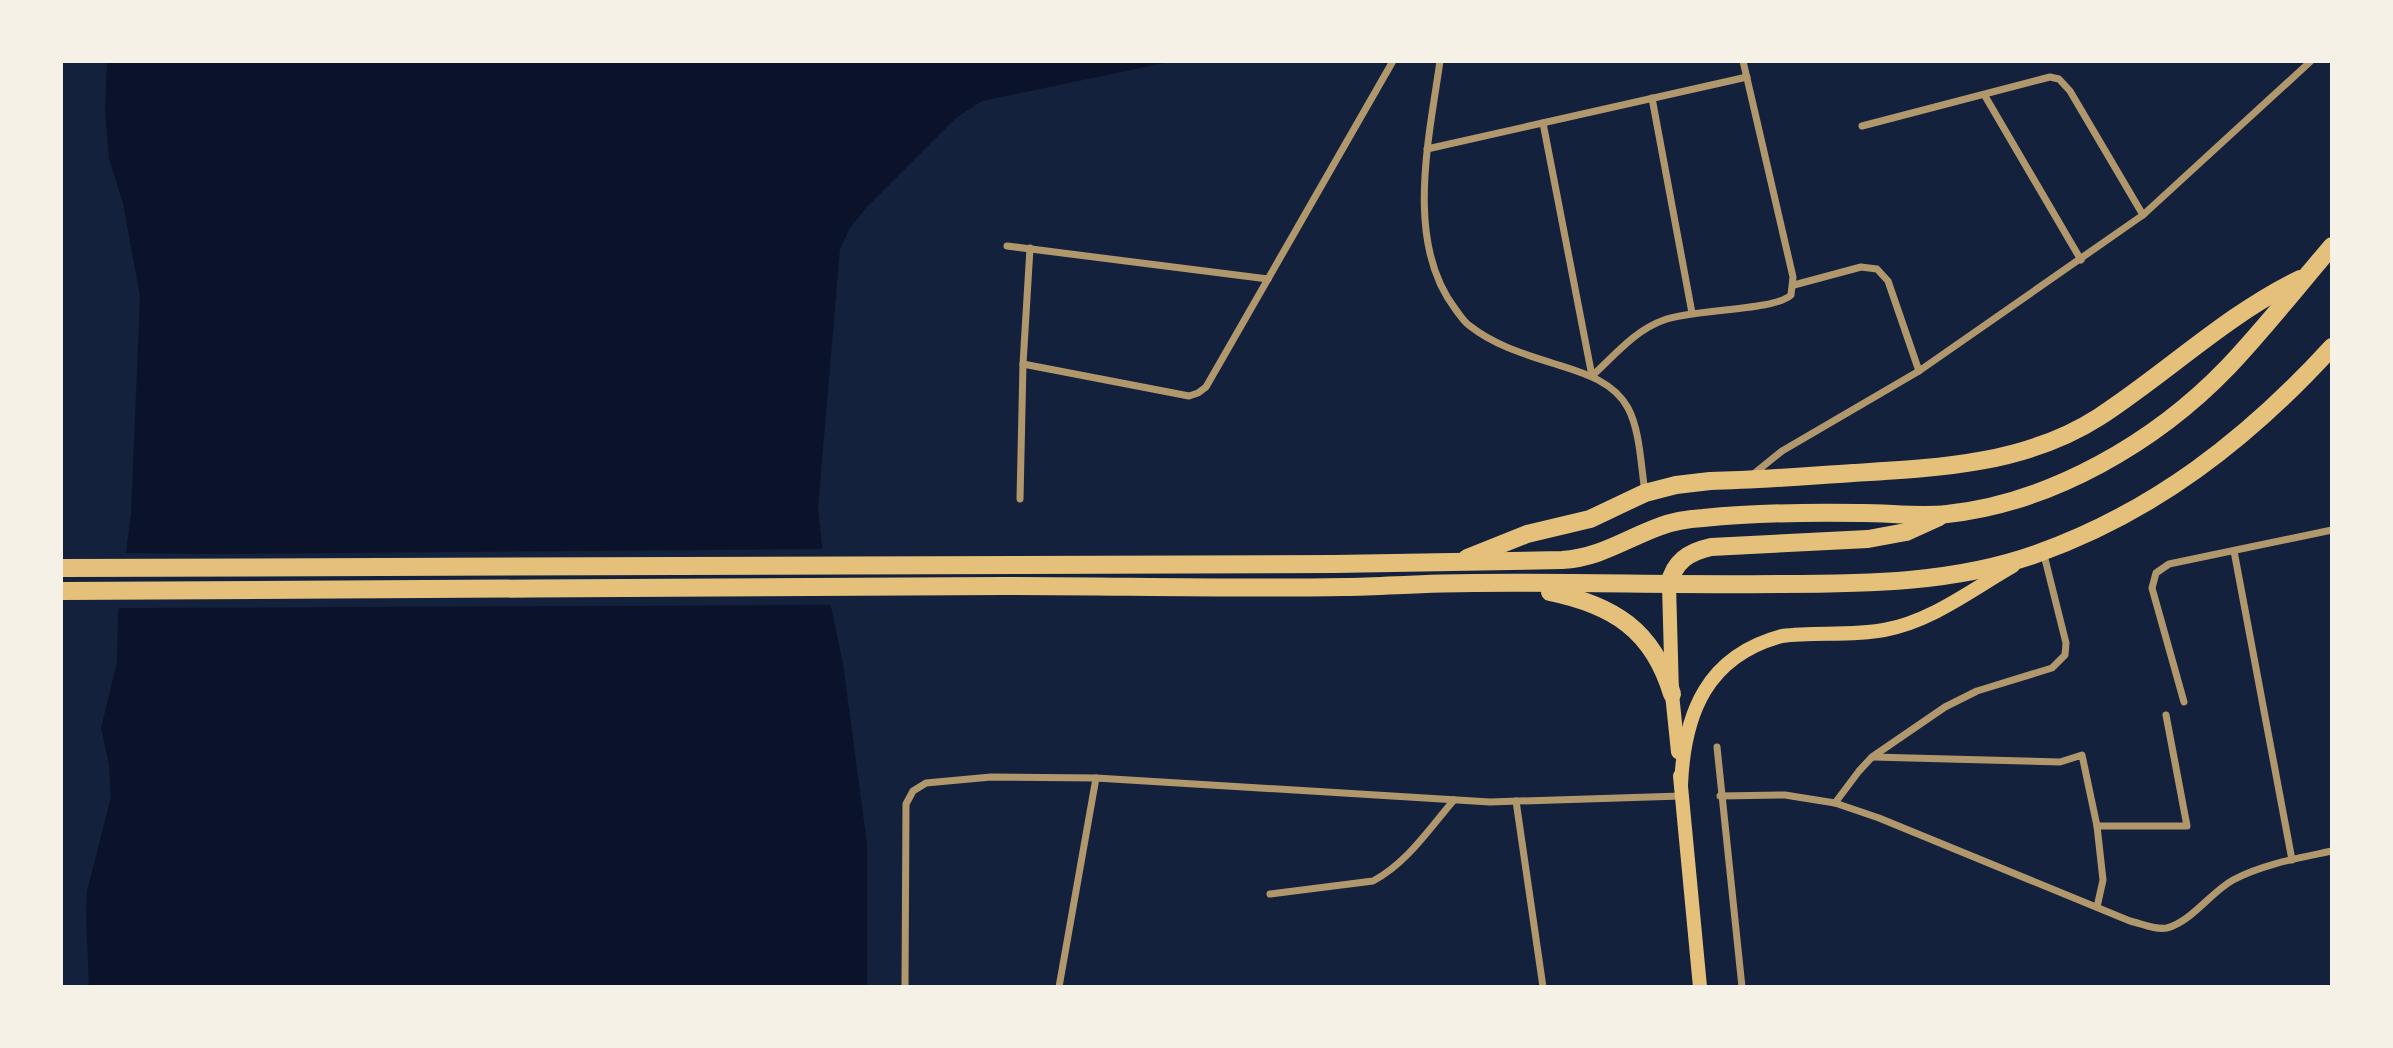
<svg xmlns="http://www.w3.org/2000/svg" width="2393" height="1048" viewBox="0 0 2393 1048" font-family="Rubik,sans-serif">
<rect width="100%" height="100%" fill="#14213d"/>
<path fill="#0b132b" d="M 107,61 L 1174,61 L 982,101 L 956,118 L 866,208 L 850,228 L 840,249 L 818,508 L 826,583 L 843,663 L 867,844 L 867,987 L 89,987 L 86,920 L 87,891 L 111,797 L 109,765 L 101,728 L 117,662 L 118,615 L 131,513 L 140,297 L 123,203 L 109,159 L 105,110 Z"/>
<path fill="#14213d" d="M 826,549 L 834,605 L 115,608 L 122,553 L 210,554 Z"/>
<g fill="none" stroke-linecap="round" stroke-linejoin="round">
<g stroke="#b1986c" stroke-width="7">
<path d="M 1440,61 C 1429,139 1404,243 1456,310 C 1460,315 1464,322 1470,326 C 1494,345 1524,354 1552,363 C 1580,372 1613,380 1628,408 C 1640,430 1641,467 1645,492"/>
<path d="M 1985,96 L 2081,260"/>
<path d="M 1652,98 L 1692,313"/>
<path d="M 1543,123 L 1592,376"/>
<path d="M 1862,126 L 2050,77 L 2059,79 L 2070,91 L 2143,215"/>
<path d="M 1427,149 L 1747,77"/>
<path d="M 1007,246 L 1268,279"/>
<path d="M 1794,285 L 1861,267 L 1877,269 L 1888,281 L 1919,371"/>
<path d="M 1023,364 L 1189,396 L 1198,393 L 1206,387 L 1393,61"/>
<path d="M 1592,376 C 1614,356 1635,330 1664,320 C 1693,309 1774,311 1791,295 L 1793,277 L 1743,61"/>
<path d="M 1751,476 L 1782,451 L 1919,371 L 2143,215 L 2311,61"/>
<path d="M 1020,499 L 1023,364 L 1030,248"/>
<path d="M 2234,551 L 2292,860"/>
<path d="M 2184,702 L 2152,588 L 2156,573 L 2169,564 L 2332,530"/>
<path d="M 1717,747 L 1742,987"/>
<path d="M 1873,757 L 2060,762 L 2082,755 L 2097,826 L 2103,880 L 2097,907"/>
<path d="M 1720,796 L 1785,795 L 1835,803 L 1879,818 L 2130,921 C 2142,924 2156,930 2167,928 C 2191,922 2211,892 2233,880 C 2263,864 2299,858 2332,851"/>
<path d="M 1516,801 L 1543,987"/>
<path d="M 1835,803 L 1859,771 L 1872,757 L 1945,707 L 1977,691 L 2052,668 L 2065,655 L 2066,643 L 2043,551"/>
<path d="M 2097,826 L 2187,826 L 2166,715"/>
<path d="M 1270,894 L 1373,881 C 1407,863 1429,829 1454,800"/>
<path d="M 905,987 L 906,804 L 913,791 L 926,783 L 991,777 L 1096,778 L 1490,802 L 1681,796"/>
<path d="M 1059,987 L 1096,778"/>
</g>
<g stroke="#e5c07b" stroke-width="14">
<path d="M 1669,585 L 1672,694 L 1678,752"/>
<path d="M 1680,776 L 1700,987"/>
<path d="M 1681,785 C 1684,713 1707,656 1782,636 C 1815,632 1851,636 1884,630 C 1932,621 1971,590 2013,566"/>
</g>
<g stroke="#e5c07b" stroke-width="18">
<path d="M 1467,558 L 1527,534 L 1590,519 L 1645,493 L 1676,485 L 1710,481 C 1758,480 1806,476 1853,473 C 1938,468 2026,464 2099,417 C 2168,372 2226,315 2300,279"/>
<path d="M 61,568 L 1334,564 L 1562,560 C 1600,558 1627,538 1661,526 C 1674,521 1689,519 1703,518 C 1755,513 1809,512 1862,513 C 1890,513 1919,517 1947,514 C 2051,503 2156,442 2228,367 C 2264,329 2297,287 2332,246"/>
<path d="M 1669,585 C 1674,561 1689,552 1711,547 L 1868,539 L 1906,532 L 1939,517"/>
<path d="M 61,591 C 375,589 689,588 1003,586 C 1117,586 1231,589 1344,587 C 1388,586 1431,583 1474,583 C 1576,582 1678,585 1780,584 C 1866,584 1954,583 2036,554 C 2154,512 2248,439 2332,347"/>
<path d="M 1550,592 C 1613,605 1653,630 1672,694"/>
</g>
</g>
<rect width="2393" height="1048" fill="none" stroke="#f6f1e7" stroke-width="126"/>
</svg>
